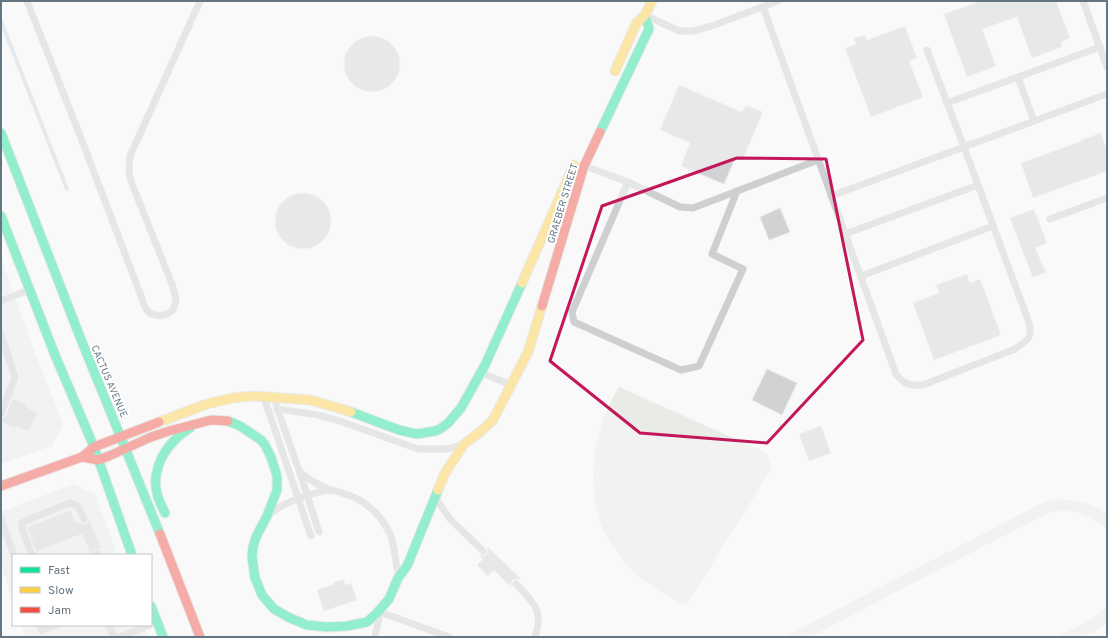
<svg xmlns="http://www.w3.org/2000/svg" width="1108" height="638" viewBox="0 0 1108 638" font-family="Overpass,sans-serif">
<rect width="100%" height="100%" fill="#f9f9f9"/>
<g fill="#e8e9e9">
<path d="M 1,258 L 31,342 L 63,424 L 52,446 L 1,464 Z"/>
<path d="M 73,484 L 96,495 L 117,555 L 13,555 L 13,601 L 1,567 L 1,512 Z"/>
<path d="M 21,625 L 144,625 L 148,637 L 26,637 Z"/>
</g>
<g fill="#e8ebe6">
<path d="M 619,387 L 767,453 L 772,468 L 686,606 C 667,595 646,585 630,569 C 627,566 624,561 621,557 C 615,550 608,541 604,532 C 584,486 593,429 619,387 Z"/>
<path d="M 1062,499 C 1078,501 1094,503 1107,514 L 1107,529 C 1095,519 1079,510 1062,511 C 1057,511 1051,513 1046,514 L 810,637 L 784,637 L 1038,505 L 1048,501 Z"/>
<path d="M 1107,606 L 1107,623 L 1104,626 L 1082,637 L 1057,637 L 1095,617 Z"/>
</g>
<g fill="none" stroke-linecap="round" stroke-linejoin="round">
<path stroke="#ced6d9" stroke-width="4" d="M 1,21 L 67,189"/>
</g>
<g fill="#d0d2d3" stroke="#e8e8e8">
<path d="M 981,1 L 1056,1 L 1070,38 L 1061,42 L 1062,47 L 1032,58 L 1017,17 L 982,29 L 996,66 L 967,77 L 944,14 Z"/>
<path d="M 905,26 L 917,58 L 909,61 L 923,97 L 871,117 L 845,48 L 856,44 L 854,38 L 865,35 L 867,40 Z"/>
<circle cx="372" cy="64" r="28"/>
<path d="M 679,85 L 742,112 L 746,105 L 763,112 L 743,159 L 736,156 L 724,184 L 681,166 L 690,143 L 660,130 Z"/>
<path d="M 1101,133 L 1107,150 L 1107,171 L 1033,198 L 1021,163 L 1082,141 L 1081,140 Z"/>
<circle cx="303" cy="221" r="28"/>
<path d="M 780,208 L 790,232 L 769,240 L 760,217 Z"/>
<path d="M 1034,209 L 1047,243 L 1035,248 L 1046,272 L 1033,278 L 1010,218 Z"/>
<path d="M 967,274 L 970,283 L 980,279 L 1001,335 L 934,360 L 913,303 L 939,293 L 936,285 Z"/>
<path d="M 767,369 L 797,383 L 782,415 L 752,400 Z"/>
<path d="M 12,398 L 26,404 L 25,406 L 38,413 L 29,432 L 16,426 L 15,429 L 1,422 L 1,419 L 4,418 L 6,416 Z"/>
<path d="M 821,426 L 831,453 L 809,461 L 799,434 Z"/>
<path d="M 71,510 L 75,522 L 79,521 L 81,523 L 85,524 L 88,522 L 89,517 L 102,551 L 99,549 L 95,549 L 93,551 L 92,555 L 91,555 L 82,534 L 36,552 L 27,527 Z"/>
<path d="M 488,547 L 521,579 L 520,580 L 515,579 L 512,581 L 511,585 L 512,588 L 494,570 L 488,576 L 477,565 L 483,559 L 479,555 L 484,556 L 486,555 L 488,552 L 487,548 Z"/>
<path d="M 344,579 L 345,585 L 351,583 L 357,600 L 324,611 L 317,590 L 334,584 L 333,583 Z"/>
</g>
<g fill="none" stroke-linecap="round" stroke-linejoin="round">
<g stroke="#d5d6d7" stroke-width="11">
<g id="fast">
<path d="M 600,132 L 649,29 L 645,15"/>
<path d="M 1,133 L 80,337 L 160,534"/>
<path d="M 1,216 L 55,355 L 94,447 L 132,555"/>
<path d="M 351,412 L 399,430 L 417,434 L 435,431 L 440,429 L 448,423 L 461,408 L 485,365 L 522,283"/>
<path d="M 228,421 L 240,426 L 261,440 L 265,445 L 271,457 L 277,476 L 277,490 L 267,516 L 256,537 L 253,547 L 252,557 L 255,578 L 262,595 L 274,609 L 290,618 L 307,625 L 327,627 L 347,626 L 367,622 L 377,613 L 389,599 L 398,578 L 407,566 L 438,490"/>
<path d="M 165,513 C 162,506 158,500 157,493 C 152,475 161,454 173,442 C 178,436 184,432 190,428"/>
<path d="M 151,606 L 163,637"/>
</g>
</g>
<g stroke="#d5d6d7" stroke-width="11">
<g id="slow">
<path d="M 615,71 L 636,24 L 645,15 L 652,1"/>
<path d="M 522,283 L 574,165"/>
<path d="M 159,422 L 207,404 L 233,398 L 253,396 L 310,400 L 328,405 L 351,412"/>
<path d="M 438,490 L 445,473 L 464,444 L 480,432 L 493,420 L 528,352 L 542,306"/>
</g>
</g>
<g stroke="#d5d6d7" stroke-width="11">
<g id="jam">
<path d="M 542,306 L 584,166 L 600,132"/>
<path d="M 82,457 L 98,460 L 109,456 L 151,437 L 169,431 L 211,420 L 228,421"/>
<path d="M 1,486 L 82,457 L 94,447 L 159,422"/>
<path d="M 160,534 L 200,637"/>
</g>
</g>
<g stroke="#cecfd0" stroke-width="7">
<path d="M 27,1 L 81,138 L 141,296 C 142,300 144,305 146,309 C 153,318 165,317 173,310 L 176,300 L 173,287 L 131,181 L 129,173 L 130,156 L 200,1"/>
<path d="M 1083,1 L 1107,67"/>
<path d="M 763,7 L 896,374 C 903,384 910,386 923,385 L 1015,349 C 1028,340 1034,337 1028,320 L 964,147 L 1107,94"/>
<path d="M 649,17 L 679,31 L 693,31 L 712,26 L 778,1"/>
<path d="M 1018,77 L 1034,121"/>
<path d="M 947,103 L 1100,47"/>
<path d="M 585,166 L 628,182 L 680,207 L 693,208 L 818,160"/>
<path d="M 628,182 L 572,312 L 574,322 L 681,370 L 699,366 L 743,269 L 712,254 L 737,191"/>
<path d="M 831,196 L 964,147 L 927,50"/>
<path d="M 1050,219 L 1107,198"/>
<path d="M 845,234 L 978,185"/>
<path d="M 861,276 L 993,226"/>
<path d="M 1,301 L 29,290"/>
<path d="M 1,334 L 15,377 L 1,414"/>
<path d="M 482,373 L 511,385"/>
<path d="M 264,398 L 311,536"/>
<path d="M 276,405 L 300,473 L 319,532"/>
<path d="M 277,409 L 318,415 L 340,421 L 418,449 L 447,449 L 458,446"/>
<path d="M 300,473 L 312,481 L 330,490"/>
<path d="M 437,500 L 450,519 L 483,551"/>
<path d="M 273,512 C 276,510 280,507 283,505 C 291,501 321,490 330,490 C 334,490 338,492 342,493 C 364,499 380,513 390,534 C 395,546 395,560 398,573"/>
<path d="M 1,519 L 14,555"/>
<path d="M 97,553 L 97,555"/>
<path d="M 32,555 L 22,529 L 22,523 L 27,520 L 70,503 C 79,505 81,511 84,519"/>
<path d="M 516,584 C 534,603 544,610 535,637"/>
<path d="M 40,625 L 42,630 L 56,625"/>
<path d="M 109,625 L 114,637"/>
<path d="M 120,637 L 149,625"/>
<path d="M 375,637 L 380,612 L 449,637"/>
</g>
<use href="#fast" stroke="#16e098" stroke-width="9"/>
<use href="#slow" stroke="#ffcf43" stroke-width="9"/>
<use href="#jam" stroke="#f24e42" stroke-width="9"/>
</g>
<path d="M0 0H1108V638H0ZM 737,158 L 826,159 L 863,340 L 767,443 L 640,433 L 550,361 L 602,206 Z" fill="#f9f9f9" fill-opacity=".55" fill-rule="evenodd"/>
<path fill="none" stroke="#c2185b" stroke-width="3" stroke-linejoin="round" d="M 737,158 L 826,159 L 863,340 L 767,443 L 640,433 L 550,361 L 602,206 Z"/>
<g text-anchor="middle" stroke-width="4" stroke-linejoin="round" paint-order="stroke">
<g font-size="10" fill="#657683" stroke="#fff">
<text transform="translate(562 203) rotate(-73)" y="4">GRAEBER STREET</text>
<text transform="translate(110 381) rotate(67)" y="4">CACTUS AVENUE</text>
</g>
</g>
<rect width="1108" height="638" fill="none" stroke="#657683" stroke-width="4"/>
<rect x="12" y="554" width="140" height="72" fill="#ffffff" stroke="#c1c8cd"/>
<rect x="20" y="567" width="20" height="6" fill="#16e098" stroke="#c1c8cd"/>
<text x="48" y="574" font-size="12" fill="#657683">Fast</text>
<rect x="20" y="587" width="20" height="6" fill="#ffcf43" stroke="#c1c8cd"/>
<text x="48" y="594" font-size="12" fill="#657683">Slow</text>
<rect x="20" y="607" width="20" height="6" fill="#f24e42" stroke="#c1c8cd"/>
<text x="48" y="614" font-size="12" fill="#657683">Jam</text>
</svg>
